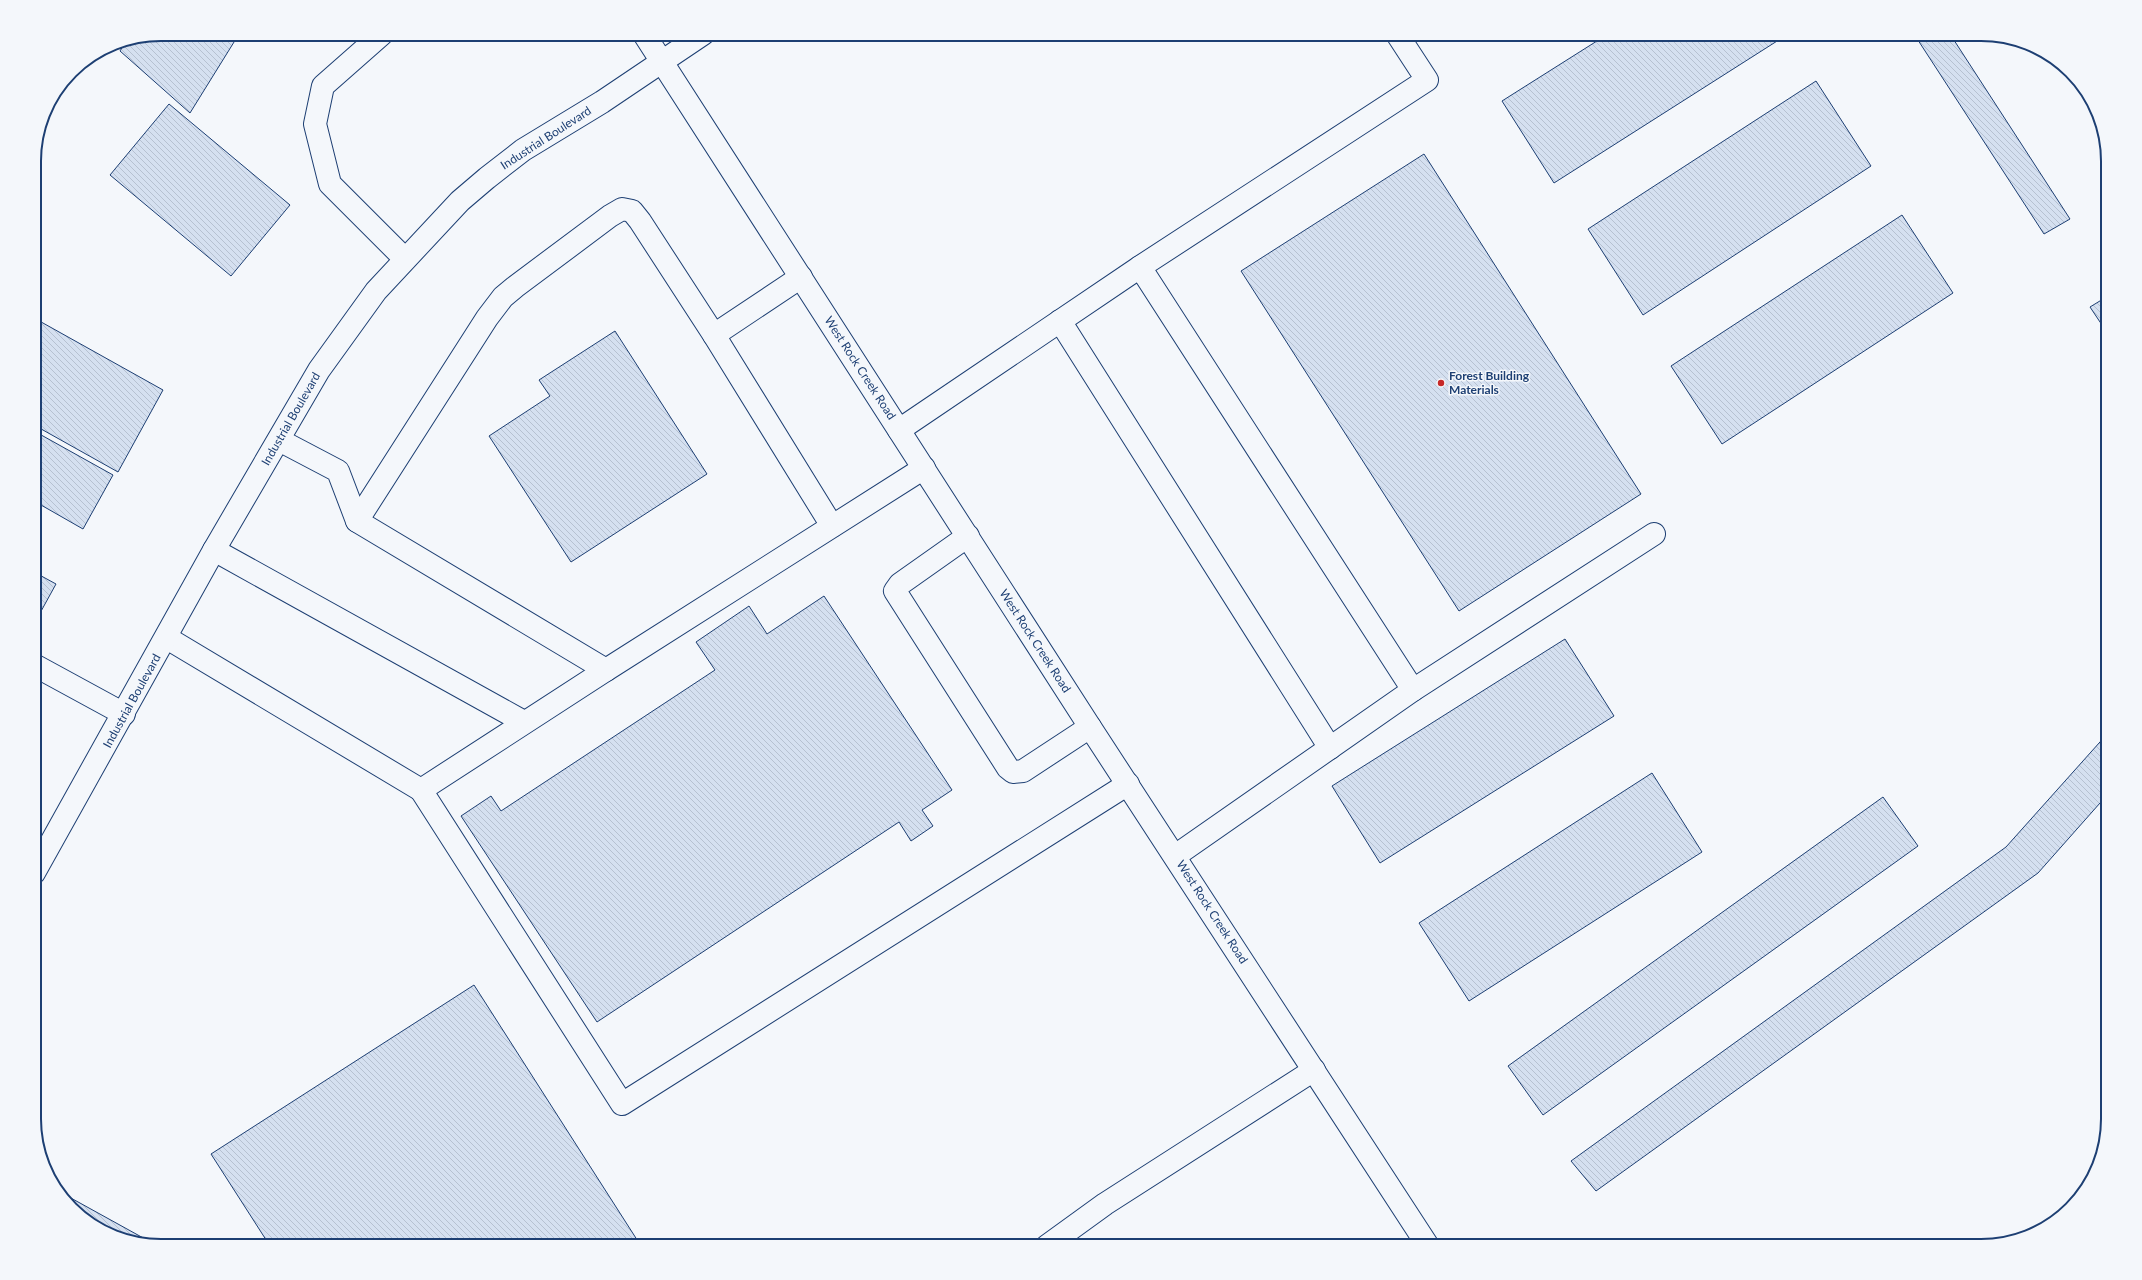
<svg xmlns="http://www.w3.org/2000/svg" width="2142" height="1280" viewBox="0 0 2142 1280" font-family="Lato,sans-serif">
<defs>
<pattern id="building-back-hatch" width="6" height="6" patternUnits="userSpaceOnUse"><rect width="6" height="6" fill="#d5e0f0"/><path d="M-1 5l2 2M0 0l6 6M5-1l2 2" fill="none" stroke="#b6c1d1"/></pattern>
</defs>
<rect width="100%" height="100%" fill="#f4f7fb"/>
<g fill="url(#building-back-hatch)" stroke="#1d3f73">
<path d="M 161,34 L 239,34 L 190,113 L 120,51 L 126,41 Z"/>
<path d="M 1608,34 L 1784,34 L 1785,36 L 1554,183 L 1502,101 Z"/>
<path d="M 1914,34 L 1950,34 L 2070,219 L 2044,234 Z"/>
<path d="M 1816,81 L 1871,166 L 1643,315 L 1588,229 Z"/>
<path d="M 169,104 L 290,205 L 231,276 L 110,175 Z"/>
<path d="M 1424,154 L 1641,494 L 1459,611 L 1241,271 Z"/>
<path d="M 1902,215 L 1953,293 L 1722,444 L 1671,366 Z"/>
<path d="M 2108,296 L 2108,334 L 2090,307 Z"/>
<path d="M 34,318 L 163,390 L 118,472 L 34,425 Z"/>
<path d="M 615,331 L 707,474 L 571,562 L 489,436 L 550,396 L 539,380 Z"/>
<path d="M 34,431 L 113,475 L 83,529 L 34,501 Z"/>
<path d="M 34,572 L 56,584 L 34,624 Z"/>
<path d="M 824,596 L 952,790 L 922,810 L 933,826 L 911,841 L 899,822 L 597,1022 L 461,816 L 491,796 L 501,811 L 715,670 L 696,642 L 749,606 L 767,634 Z"/>
<path d="M 1565,639 L 1614,716 L 1380,863 L 1332,786 Z"/>
<path d="M 2108,733 L 2108,794 L 2038,873 L 1596,1191 L 1571,1161 L 2006,847 Z"/>
<path d="M 1652,773 L 1702,852 L 1469,1001 L 1419,923 Z"/>
<path d="M 1883,797 L 1918,846 L 1543,1115 L 1508,1066 Z"/>
<path d="M 474,985 L 641,1246 L 270,1246 L 211,1154 Z"/>
<path d="M 60,1192 L 156,1245 L 97,1229 Z"/>
</g>
<g fill="none" stroke-linecap="round" stroke-linejoin="round">
<g stroke="#1d3f73" stroke-width="24">
<g id="minor">
<path d="M 382,34 L 323,86 L 315,124 L 330,184 L 405,259"/>
<path d="M 1140,267 L 1427,80 L 1397,34"/>
<path d="M 801,277 L 714,335 L 832,526"/>
<path d="M 1060,321 L 1330,748"/>
<path d="M 899,430 L 1140,267 L 1413,690 L 1175,856"/>
<path d="M 279,440 L 338,471 L 357,521 L 606,670 L 924,468"/>
<path d="M 357,521 L 487,318 L 503,297 L 515,287 L 610,216 L 622,209 L 632,211 L 640,221 L 714,335"/>
<path d="M 968,536 L 900,584 L 895,591 L 1008,768 L 1013,772 L 1023,771 L 1090,727"/>
<path d="M 214,550 L 524,722"/>
<path d="M 167,638 L 421,790 L 606,670"/>
<path d="M 34,665 L 124,714"/>
<path d="M 1413,690 L 1654,534"/>
<path d="M 421,790 L 622,1104 L 1128,784"/>
<path d="M 34,873 L 214,550 L 319,370 L 376,291 L 460,201 L 487,178 L 523,150 L 602,102 L 703,34"/>
<path d="M 1047,1246 L 1105,1204 L 1314,1070"/>
</g>
</g>
<g stroke="#1d3f73" stroke-width="24">
<path id="major" d="M 644,34 L 1090,727 L 1428,1246"/>
</g>
<use href="#minor" stroke="#f4f7fb" stroke-width="22"/>
<use href="#major" stroke="#f4f7fb" stroke-width="22"/>
</g>
<circle fill="#c62828" stroke="#f4f7fb" stroke-width="1.5" cx="1441" cy="383" r="4"/>
<g text-anchor="middle" stroke-width="3" stroke-linejoin="round" paint-order="stroke">
<g font-size="12" fill="#1d3f73" stroke="#f4f7fb">
<text transform="translate(546 138) rotate(-33)" y="4">Industrial Boulevard</text>
<text transform="translate(860 368) rotate(57)" y="4">West Rock Creek Road</text>
<text transform="translate(291 419) rotate(-60)" y="4">Industrial Boulevard</text>
<text transform="translate(1035 641) rotate(57)" y="4">West Rock Creek Road</text>
<text transform="translate(132 701) rotate(-61)" y="4">Industrial Boulevard</text>
<text transform="translate(1212 912) rotate(57)" y="4">West Rock Creek Road</text>
</g>
<g font-size="12" font-weight="bold" fill="#1d3f73" stroke="#f4f7fb" text-anchor="start">
<text x="1449" y="380">Forest Building<tspan x="1449" dy="14">Materials</tspan></text>
</g>
</g>
<path d="M0 0H2142V1280H0ZM161 41H1981A120 120 0 0 1 2101 161V1119A120 120 0 0 1 1981 1239H161A120 120 0 0 1 41 1119V161A120 120 0 0 1 161 41Z" fill="#f4f7fb" fill-rule="evenodd"/>
<path fill="none" stroke="#1d3f73" stroke-width="2" d="M161 41H1981A120 120 0 0 1 2101 161V1119A120 120 0 0 1 1981 1239H161A120 120 0 0 1 41 1119V161A120 120 0 0 1 161 41Z"/>
</svg>
